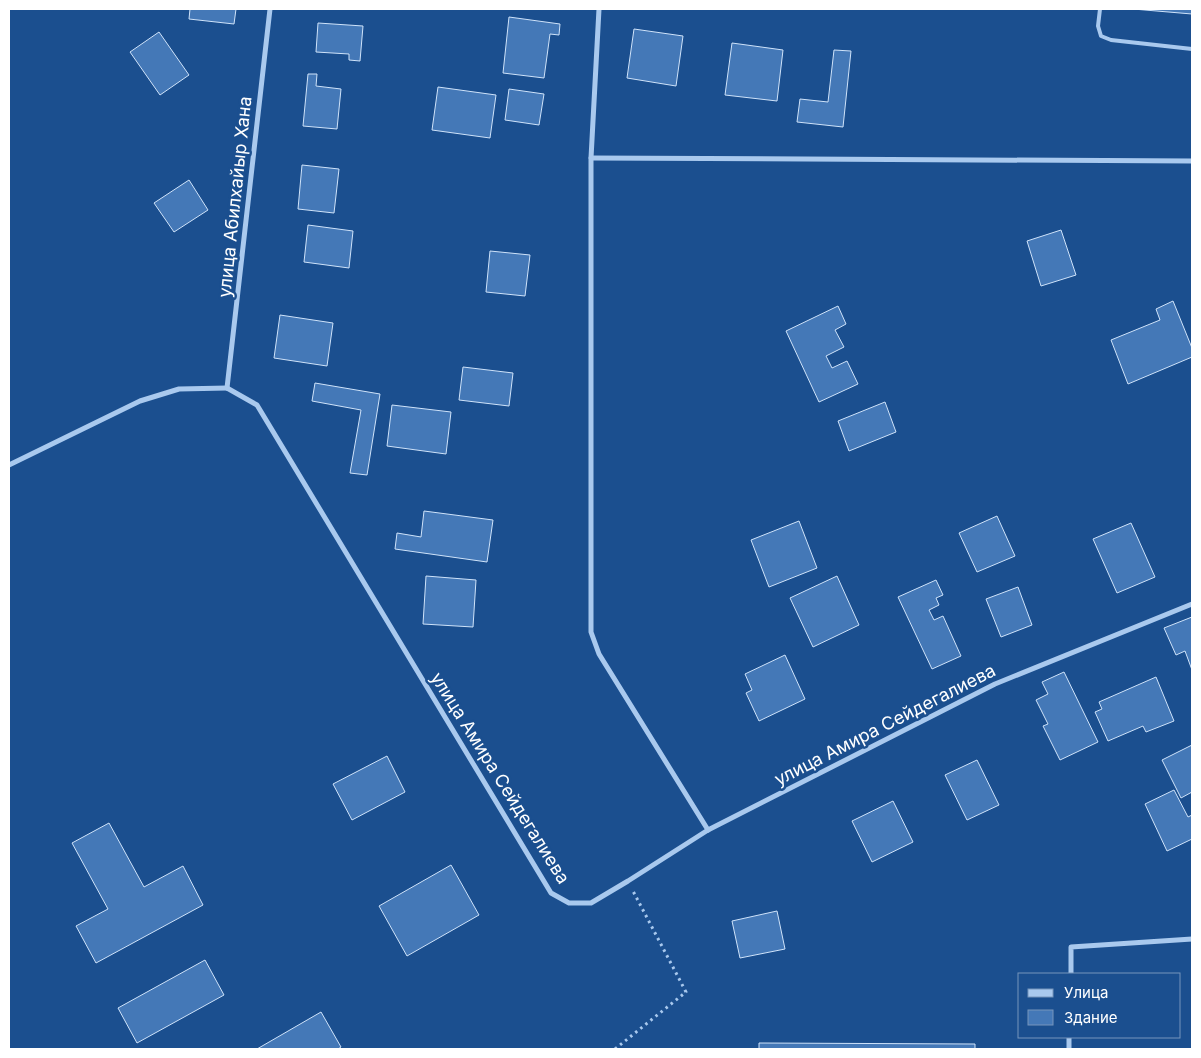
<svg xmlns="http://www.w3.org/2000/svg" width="1201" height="1058" viewBox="0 0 1201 1058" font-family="Inter,sans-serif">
<rect width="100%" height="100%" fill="#1b4f8f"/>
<g fill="#4478b7" stroke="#cfe3fa">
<path d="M 190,9 L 236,9 L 234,24 L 189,19 Z"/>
<path d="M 1133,9 L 1192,9 L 1192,14 Z"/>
<path d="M 509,17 L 560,24 L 559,35 L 550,34 L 544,78 L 503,73 Z"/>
<path d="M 318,23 L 363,26 L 360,61 L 349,60 L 349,54 L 316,52 Z"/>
<path d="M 634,29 L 683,36 L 676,86 L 627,78 Z"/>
<path d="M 159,32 L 189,75 L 160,95 L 130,52 Z"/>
<path d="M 732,43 L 783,50 L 777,101 L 725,95 Z"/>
<path d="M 834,50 L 851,51 L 843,127 L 797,122 L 800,99 L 828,102 Z"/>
<path d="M 308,74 L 317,74 L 316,86 L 341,89 L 337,129 L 303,126 Z"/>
<path d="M 438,87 L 496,95 L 490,138 L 432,130 Z"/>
<path d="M 509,89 L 544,94 L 539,125 L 505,120 Z"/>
<path d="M 302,165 L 339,169 L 334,213 L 298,209 Z"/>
<path d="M 189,180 L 208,210 L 174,232 L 154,203 Z"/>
<path d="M 308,225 L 353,231 L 349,268 L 304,262 Z"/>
<path d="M 1061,230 L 1076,275 L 1041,286 L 1027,241 Z"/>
<path d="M 490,251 L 530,255 L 525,296 L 486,292 Z"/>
<path d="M 1173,301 L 1192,348 L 1192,357 L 1128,384 L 1111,340 L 1160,320 L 1156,309 Z"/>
<path d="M 838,306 L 846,324 L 835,330 L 844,347 L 826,356 L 832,368 L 847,361 L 858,384 L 819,402 L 786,331 Z"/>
<path d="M 280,315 L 333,323 L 327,366 L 274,358 Z"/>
<path d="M 463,367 L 513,373 L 509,406 L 459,400 Z"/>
<path d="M 315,383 L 380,394 L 367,475 L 350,473 L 361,410 L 312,401 Z"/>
<path d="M 885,402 L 896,432 L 849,451 L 838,421 Z"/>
<path d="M 392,405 L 451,412 L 446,454 L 387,446 Z"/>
<path d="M 424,511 L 493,520 L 487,562 L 395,549 L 397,533 L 421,537 Z"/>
<path d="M 997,516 L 1015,556 L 977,572 L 959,533 Z"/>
<path d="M 799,521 L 817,568 L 769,587 L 751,540 Z"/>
<path d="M 1131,523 L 1155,577 L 1117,593 L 1093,539 Z"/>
<path d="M 426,576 L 476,580 L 473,627 L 423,624 Z"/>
<path d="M 837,576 L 859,625 L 813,647 L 790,598 Z"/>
<path d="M 936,580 L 943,595 L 936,598 L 939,605 L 929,610 L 934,620 L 943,616 L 961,656 L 932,669 L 898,597 Z"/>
<path d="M 1018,587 L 1032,625 L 1001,637 L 986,599 Z"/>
<path d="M 1192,617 L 1192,670 L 1185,651 L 1176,655 L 1164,628 Z"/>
<path d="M 785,655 L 805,699 L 759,721 L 746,693 L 752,690 L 745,674 Z"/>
<path d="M 1064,672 L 1098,742 L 1060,760 L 1043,726 L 1048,724 L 1036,700 L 1048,694 L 1042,682 Z"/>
<path d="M 1156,677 L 1174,721 L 1146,732 L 1143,726 L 1108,741 L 1095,712 L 1102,709 L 1099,702 Z"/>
<path d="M 1192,745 L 1192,792 L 1181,798 L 1162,760 Z"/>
<path d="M 387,756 L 405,792 L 352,820 L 333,784 Z"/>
<path d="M 977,760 L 999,805 L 967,820 L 945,775 Z"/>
<path d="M 1174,790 L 1188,817 L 1192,815 L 1192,839 L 1167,851 L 1145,804 Z"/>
<path d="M 893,801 L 913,842 L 872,862 L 852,821 Z"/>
<path d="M 109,823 L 144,887 L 183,866 L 203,905 L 96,963 L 76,926 L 108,909 L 72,843 Z"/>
<path d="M 451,865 L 479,915 L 407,956 L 379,906 Z"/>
<path d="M 777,911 L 785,949 L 740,958 L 732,921 Z"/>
<path d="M 205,960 L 224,995 L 137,1043 L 118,1008 Z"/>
<path d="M 321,1012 L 341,1047 L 338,1049 L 257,1049 Z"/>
<path d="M 759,1043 L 975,1044 L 975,1049 L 759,1049 Z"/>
</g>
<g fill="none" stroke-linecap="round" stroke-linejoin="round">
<path stroke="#a9c9ee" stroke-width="3" stroke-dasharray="2.5 4" stroke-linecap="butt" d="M 615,1049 L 686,992 L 633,891"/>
<path stroke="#a9c9ee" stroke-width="4" d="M 1100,9 L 1098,26 L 1101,36 L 1111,40 L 1192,49"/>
<g stroke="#a9c9ee" stroke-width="5">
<path d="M 599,9 L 591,158 L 591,632 L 599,654 L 708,830"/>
<path d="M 591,158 L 1192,161"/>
<path d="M 227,388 L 257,405 L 551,893 L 569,903 L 591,903 L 628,881 L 708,830 L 995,684 L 1192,604"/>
<path d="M 227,388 L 270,9"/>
<path d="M 9,465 L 140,401 L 179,389 L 227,388"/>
<path d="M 1071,974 L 1071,947 L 1192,939"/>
<path d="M 1069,1049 L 1069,1037"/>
</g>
</g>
<g text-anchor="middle" stroke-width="5" stroke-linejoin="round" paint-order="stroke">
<g font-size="18" fill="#fff" stroke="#1b4f8f">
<text transform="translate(235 197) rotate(-84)" y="6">улица Абилхайыр Хана</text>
<text transform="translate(885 725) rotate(-27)" y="6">улица Амира Сейдегалиева</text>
<text transform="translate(500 778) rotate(58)" y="6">улица Амира Сейдегалиева</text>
</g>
</g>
<rect width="1201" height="1058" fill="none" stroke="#ffffff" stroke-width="20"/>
<rect x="1018" y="973" width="162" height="65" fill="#1b4f8f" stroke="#7695bc"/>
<rect x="1028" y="989" width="25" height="8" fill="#a9c9ee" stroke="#7695bc"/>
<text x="1064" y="998" font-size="15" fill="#ffffff">Улица</text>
<rect x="1028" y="1010" width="25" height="15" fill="#4478b7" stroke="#7695bc"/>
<text x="1064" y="1023" font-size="15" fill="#ffffff">Здание</text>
</svg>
